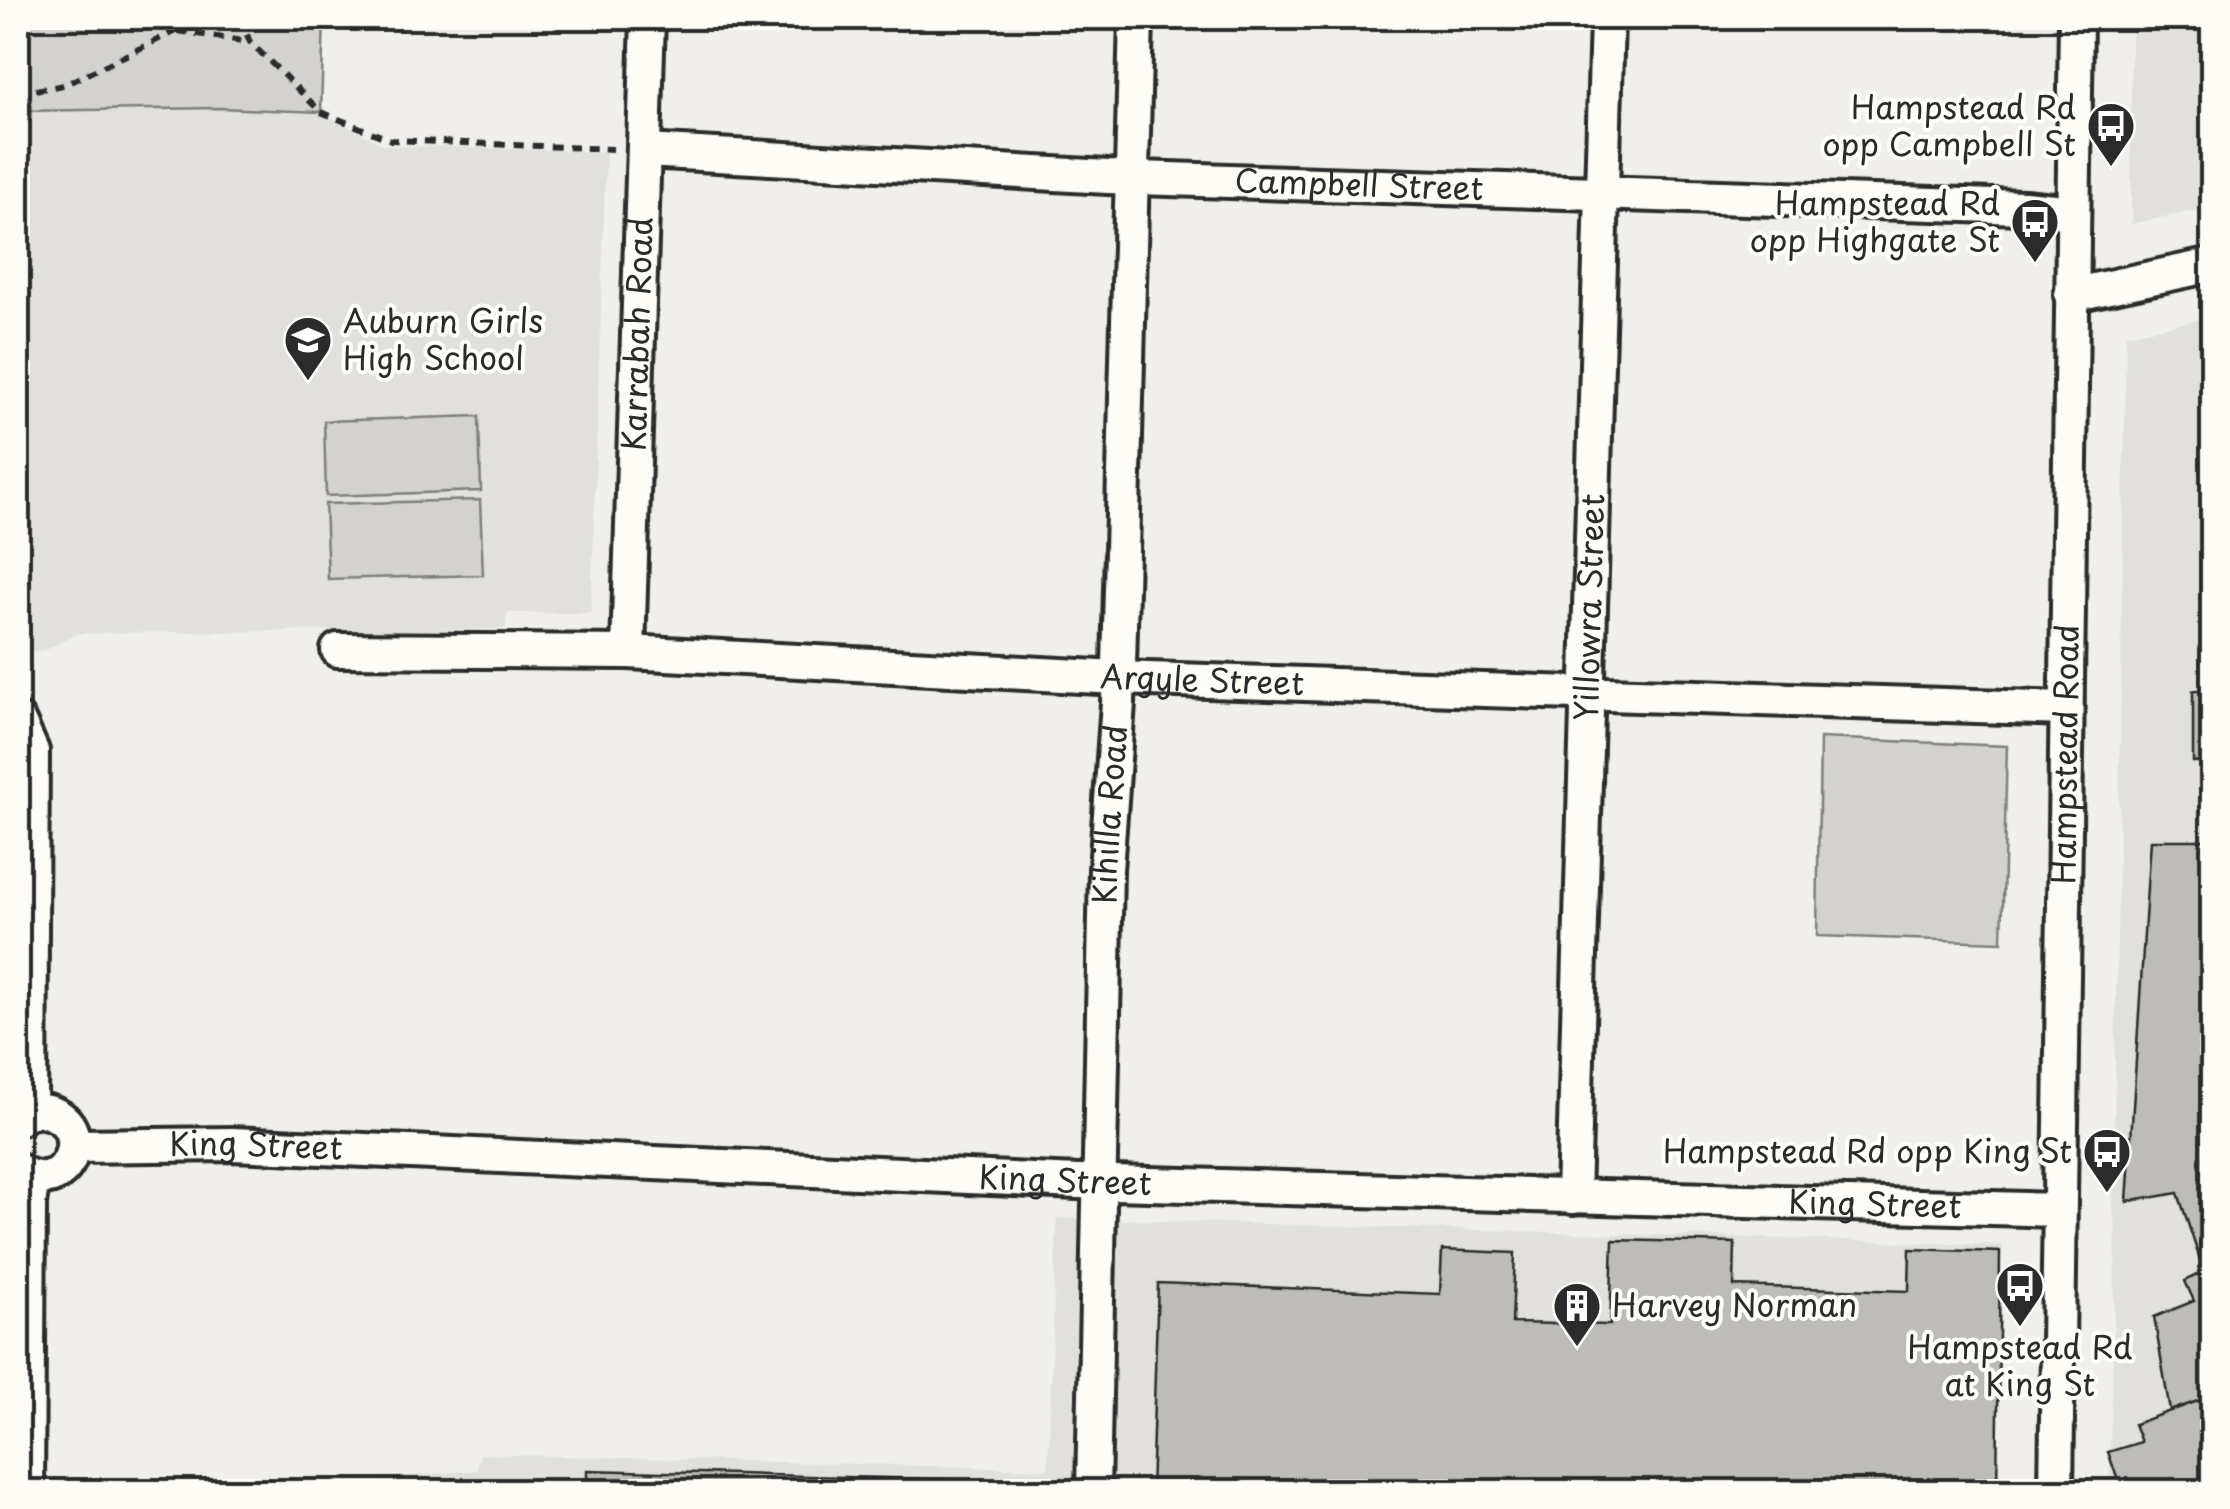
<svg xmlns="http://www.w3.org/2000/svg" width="2230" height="1509" viewBox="0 0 2230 1509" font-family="'Playpen Sans',sans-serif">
<rect width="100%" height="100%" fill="#f0efeb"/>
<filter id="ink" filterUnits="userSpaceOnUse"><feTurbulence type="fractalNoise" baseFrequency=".01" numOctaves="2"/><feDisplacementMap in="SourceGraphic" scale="20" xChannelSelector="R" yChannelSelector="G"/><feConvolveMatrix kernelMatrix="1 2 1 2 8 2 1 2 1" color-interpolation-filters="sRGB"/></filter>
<g filter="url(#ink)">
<g fill="#e1e0dc">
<path d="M 2131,18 L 2212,18 L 2212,207 L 2131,224 Z"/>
<path d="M 219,108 L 321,112 L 383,145 L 606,152 L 591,613 L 507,613 L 505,629 L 79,633 L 43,651 L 18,651 L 18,111 Z"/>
<path d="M 2212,317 L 2212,1491 L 2109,1492 L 2116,1228 L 2113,1209 L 2126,334 Z"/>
<path d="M 1057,1218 L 2002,1245 L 1998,1491 L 77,1492 L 88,1482 L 314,1484 L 477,1470 L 480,1454 L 1048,1469 Z"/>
</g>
<g fill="#d3d2cf" stroke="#7f7e7d" stroke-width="2.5">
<path d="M 18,18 L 324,18 L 321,112 L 219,108 L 18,111 Z"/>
<path d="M 479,416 L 481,491 L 326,496 L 324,421 Z"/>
<path d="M 480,500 L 483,575 L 328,579 L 325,504 Z"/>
<path d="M 1820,738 L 2007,746 L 2002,942 L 1817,936 Z"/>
</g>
<g fill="#bdbcb8" stroke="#2b2b2b" stroke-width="2.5">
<path d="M 2202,521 L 2212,521 L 2212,554 L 2200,553 Z"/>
<rect x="2193" y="691" width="19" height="71"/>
<path d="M 2150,840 L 2212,840 L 2212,1276 L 2206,1278 L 2178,1193 L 2127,1202 Z"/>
<path d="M 1613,1240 L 1735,1243 L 1734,1286 L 1909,1291 L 1910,1249 L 2000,1252 L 1997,1492 L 1151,1492 L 1158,1283 L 1440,1294 L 1442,1250 L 1515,1253 L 1512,1323 L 1610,1325 Z"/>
<path d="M 2204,1272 L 2206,1278 L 2212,1276 L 2212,1396 L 2170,1411 L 2154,1317 L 2194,1301 L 2185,1281 Z"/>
<path d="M 2212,1396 L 2212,1492 L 2122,1492 L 2108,1452 L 2141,1442 L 2134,1424 Z"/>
<path d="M 587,1470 L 996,1481 L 996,1492 L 587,1492 Z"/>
</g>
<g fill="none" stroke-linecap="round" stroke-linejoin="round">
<g stroke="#2b2b2b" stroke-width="40">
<g id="minor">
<path id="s1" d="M 645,151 L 1108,177 L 2024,207 L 2073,212"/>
<path d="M 2071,295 L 2212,265"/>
<path id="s2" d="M 338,650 L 628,652 L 1118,678 L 2066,709"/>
<path id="s3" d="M 628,652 L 648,18"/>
<path d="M 18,720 L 32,751 L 30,1112"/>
<path d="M 18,1119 C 27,1112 36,1109 48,1112 C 98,1126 66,1203 18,1170"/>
<path id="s4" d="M 74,1146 L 232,1144 L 1078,1182 L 2059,1210"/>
<path id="s5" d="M 1573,1197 L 1607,18"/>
<path d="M 27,1492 L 29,1204 L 33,1178"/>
<path id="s6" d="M 1093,1492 L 1106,870 L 1118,703 L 1136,18"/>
<path id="s7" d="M 2056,1492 L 2076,18"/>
</g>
</g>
<g stroke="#2b2b2b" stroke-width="6" stroke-dasharray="10 8" stroke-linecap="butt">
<path d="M 240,18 L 250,42 L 321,112 L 391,140 L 613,149"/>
<path d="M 178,31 L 249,42"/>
<path d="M 18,93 L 64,85 L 176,31 L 187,18"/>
</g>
<use href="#minor" stroke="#fdfcf7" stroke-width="32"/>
</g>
</g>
<defs>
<g id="bus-pin" transform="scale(2.5)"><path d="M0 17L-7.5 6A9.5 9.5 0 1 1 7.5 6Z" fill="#2b2b2b" stroke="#fdfcf7"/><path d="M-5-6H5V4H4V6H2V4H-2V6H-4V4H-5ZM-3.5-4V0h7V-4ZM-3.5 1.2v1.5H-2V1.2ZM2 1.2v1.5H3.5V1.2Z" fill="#fff"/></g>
<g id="school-pin" transform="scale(2.5)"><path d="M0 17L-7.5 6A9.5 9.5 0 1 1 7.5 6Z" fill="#2b2b2b" stroke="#fdfcf7"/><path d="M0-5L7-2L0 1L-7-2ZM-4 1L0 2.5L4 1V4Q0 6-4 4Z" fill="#fff"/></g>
<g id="building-pin" transform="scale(2.5)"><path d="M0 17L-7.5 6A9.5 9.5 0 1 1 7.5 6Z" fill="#2b2b2b" stroke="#fdfcf7"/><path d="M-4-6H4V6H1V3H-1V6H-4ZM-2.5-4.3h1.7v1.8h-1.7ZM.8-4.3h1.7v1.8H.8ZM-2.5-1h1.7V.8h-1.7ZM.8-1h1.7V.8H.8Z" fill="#fff"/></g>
</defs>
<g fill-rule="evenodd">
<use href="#bus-pin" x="2111" y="126"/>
<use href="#bus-pin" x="2035" y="222"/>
<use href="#school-pin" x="308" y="340"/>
<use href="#bus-pin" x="2107" y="1152"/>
<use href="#bus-pin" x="2020" y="1286"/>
<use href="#building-pin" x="1577" y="1306"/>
</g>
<g text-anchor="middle" stroke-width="8" stroke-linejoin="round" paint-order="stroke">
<g font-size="32" fill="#2b2b2b" stroke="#fdfcf7" text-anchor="end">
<text x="2076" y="119">Hampstead Rd<tspan x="2076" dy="37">opp Campbell St</tspan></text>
<text x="2000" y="215">Hampstead Rd<tspan x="2000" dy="37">opp Highgate St</tspan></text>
<text x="343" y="333" text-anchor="start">Auburn Girls<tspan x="343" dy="37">High School</tspan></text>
<text x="2072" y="1163">Hampstead Rd opp King St</text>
<text x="1612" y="1317" text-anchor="start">Harvey Norman</text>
<text x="2020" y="1359" text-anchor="middle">Hampstead Rd<tspan x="2020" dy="37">at King St</tspan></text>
</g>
<g font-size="32" fill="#2b2b2b" stroke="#fdfcf7">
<text dy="11" stroke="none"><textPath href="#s1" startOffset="715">Campbell Street</textPath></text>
<text dy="11" stroke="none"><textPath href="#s3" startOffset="318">Karrabah Road</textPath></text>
<text dy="11" stroke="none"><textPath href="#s5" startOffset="590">Yillowra Street</textPath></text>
<text dy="11" stroke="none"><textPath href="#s2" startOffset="865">Argyle Street</textPath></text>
<text dy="11" stroke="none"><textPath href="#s7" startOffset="738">Hampstead Road</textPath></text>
<text dy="11" stroke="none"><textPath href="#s6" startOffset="678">Kihilla Road</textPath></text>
<text dy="11" stroke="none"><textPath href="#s4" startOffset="182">King Street</textPath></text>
<text dy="11" stroke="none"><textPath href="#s4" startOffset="992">King Street</textPath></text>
<text dy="11" stroke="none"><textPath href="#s4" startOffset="1802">King Street</textPath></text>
</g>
</g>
<rect width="2230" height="1509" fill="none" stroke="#fdfcf7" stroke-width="60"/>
<rect x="30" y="30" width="2170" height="1449" fill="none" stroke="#2b2b2b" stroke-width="4" filter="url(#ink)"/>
</svg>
